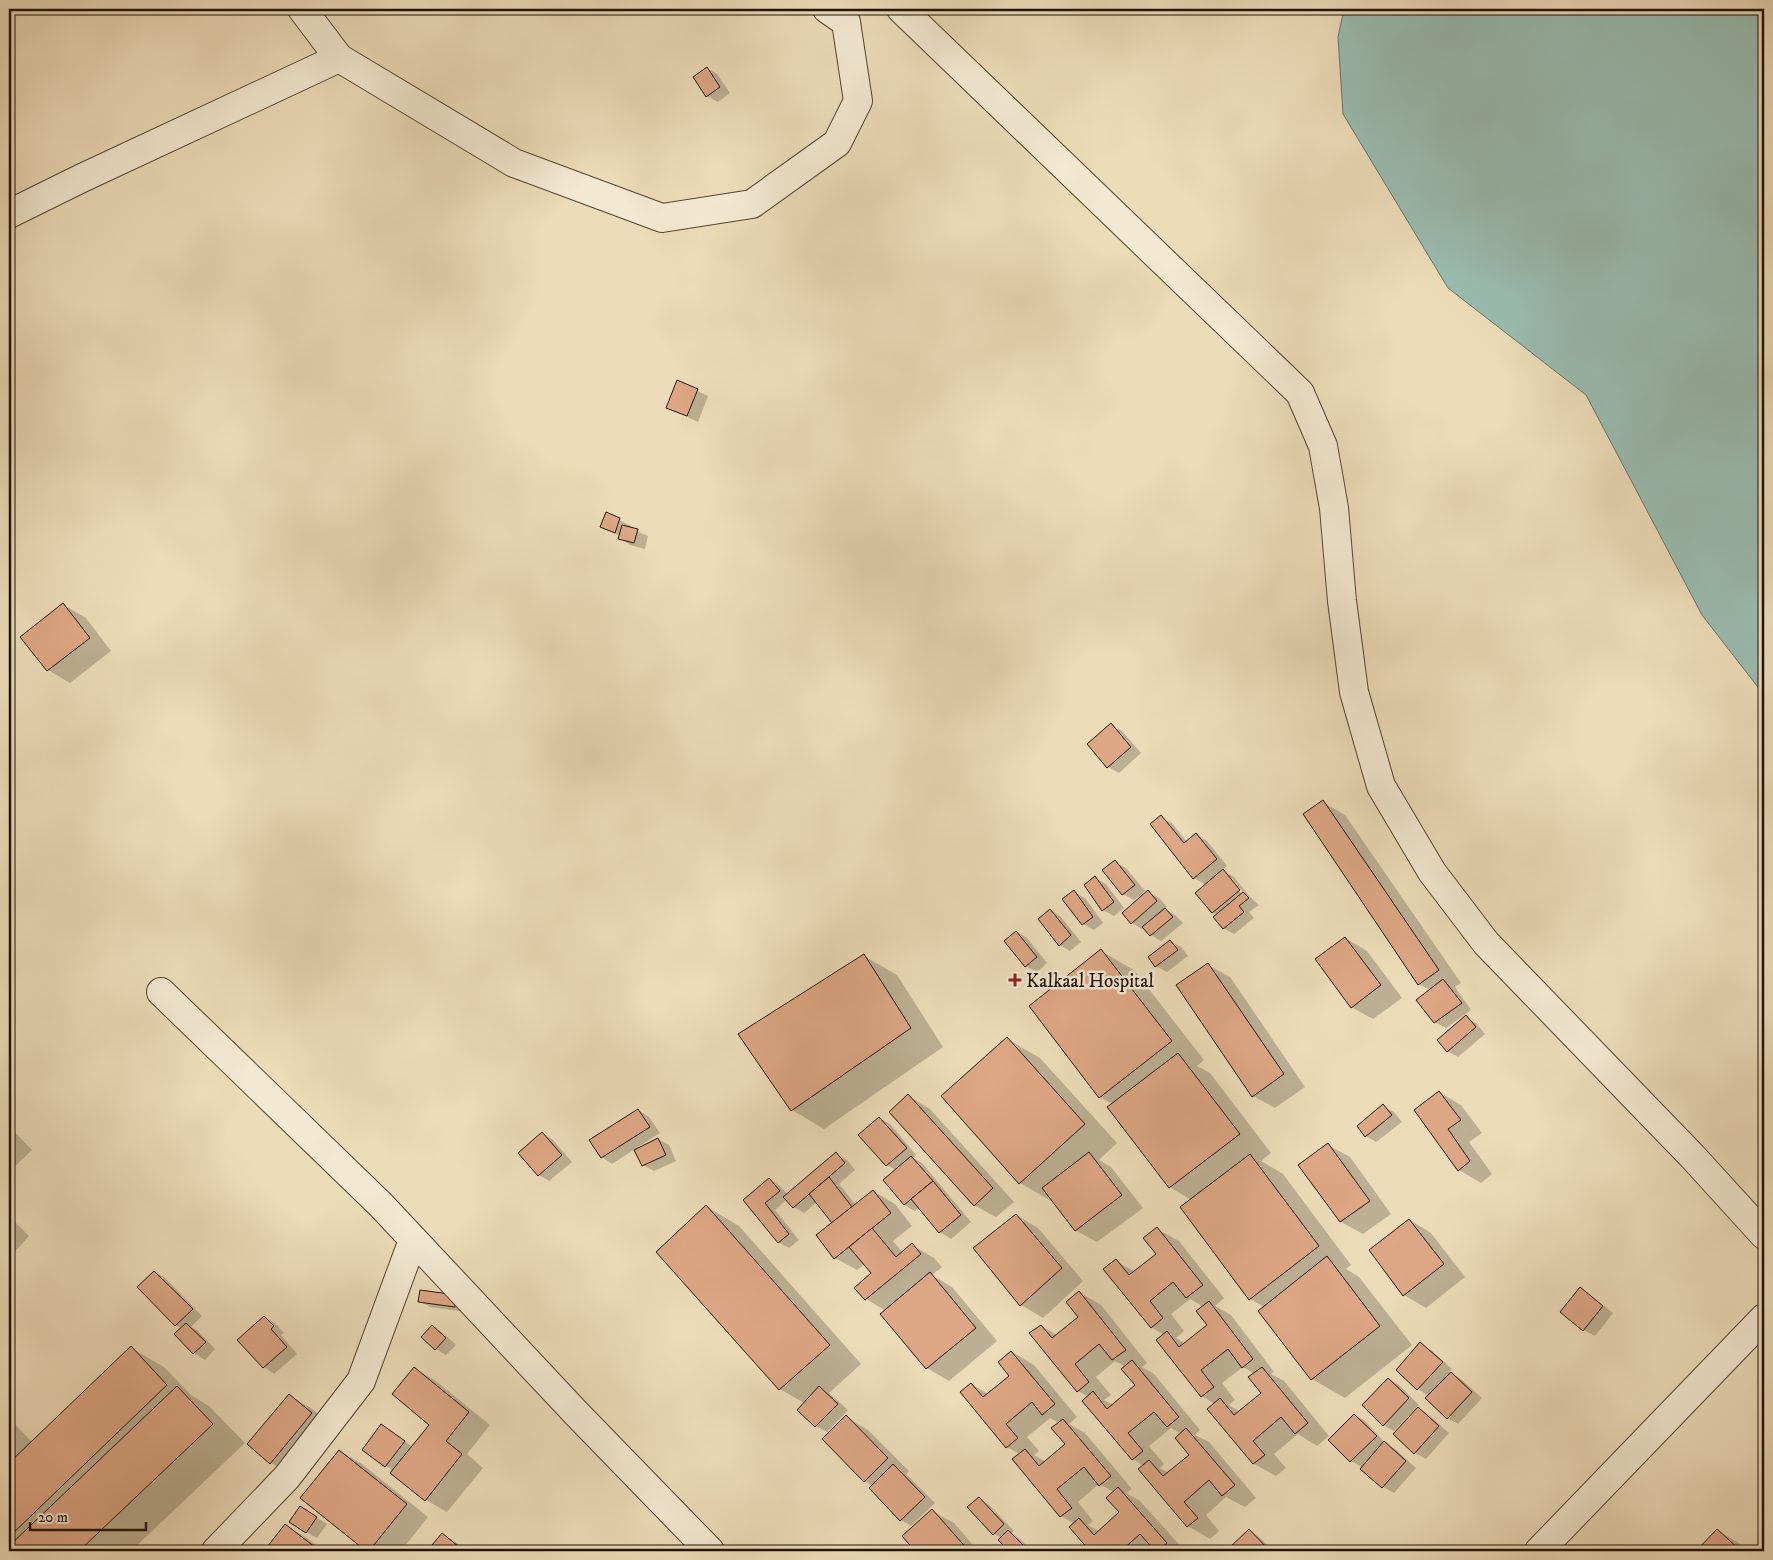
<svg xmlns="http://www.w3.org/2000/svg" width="1773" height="1560" viewBox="0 0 1773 1560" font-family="'IM FELL DW Pica',serif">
<rect width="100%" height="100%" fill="#ecdbb8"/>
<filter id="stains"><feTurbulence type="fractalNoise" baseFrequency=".004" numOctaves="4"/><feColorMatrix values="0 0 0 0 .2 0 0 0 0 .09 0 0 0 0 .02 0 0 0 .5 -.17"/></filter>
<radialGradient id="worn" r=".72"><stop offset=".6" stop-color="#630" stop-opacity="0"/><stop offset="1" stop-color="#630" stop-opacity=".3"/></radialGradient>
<path fill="#99bbb0" stroke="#69776d" d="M 1344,9 L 1764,9 L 1764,695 L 1702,615 L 1586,395 L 1448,288 L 1343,114 L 1338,37 Z"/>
<g fill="#0003" fill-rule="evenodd">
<path d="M 707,68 L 717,74 L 730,93 L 718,102 L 707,96 Z"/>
<path d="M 678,382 L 708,396 L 698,422 L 668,408 Z"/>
<path d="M 607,514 L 631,526 L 630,528 L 648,536 L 645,549 L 630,545 L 620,538 L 620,536 L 602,527 Z"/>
<path d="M 64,605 L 86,618 L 111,651 L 70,683 L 48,670 Z"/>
<path d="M 1111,725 L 1122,731 L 1141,753 L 1119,773 L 1108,767 Z"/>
<path d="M 1323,802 L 1345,815 L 1461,983 L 1455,987 L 1471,1010 L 1446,1028 L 1435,1022 L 1418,1000 L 1430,990 L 1419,984 Z"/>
<path d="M 1161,817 L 1172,823 L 1187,842 L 1197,835 L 1207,841 L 1227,866 L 1222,870 L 1234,877 L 1250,897 L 1259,905 L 1249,912 L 1254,918 L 1234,934 L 1223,928 L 1217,915 L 1213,912 L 1206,885 L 1194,878 L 1152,825 ZM 1228,878 L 1232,878 L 1245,894 L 1243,896 Z"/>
<path d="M 1115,862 L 1126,868 L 1145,891 L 1134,900 L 1123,894 Z"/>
<path d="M 1095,878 L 1106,884 L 1124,908 L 1114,916 L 1103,910 Z"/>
<path d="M 1074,892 L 1085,898 L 1103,923 L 1094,930 L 1083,924 Z"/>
<path d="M 1149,892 L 1159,898 L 1167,907 L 1165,909 L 1176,916 L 1183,923 L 1161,941 L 1151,935 L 1144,927 L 1142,929 L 1132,923 Z"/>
<path d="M 1051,910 L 1061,917 L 1081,942 L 1070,951 L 1060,945 Z"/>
<path d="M 1017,932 L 1027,938 L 1047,963 L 1037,972 L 1026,966 Z"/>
<path d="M 1345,938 L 1367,951 L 1402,998 L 1373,1019 L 1351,1007 Z"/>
<path d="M 1170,941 L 1181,947 L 1188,956 L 1167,972 L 1156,966 L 1150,958 Z"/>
<path d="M 1101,951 L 1134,970 L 1204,1060 L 1197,1066 L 1210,1073 L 1271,1153 L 1261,1161 L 1283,1174 L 1351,1265 L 1346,1269 L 1359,1277 L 1412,1345 L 1345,1398 L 1312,1379 L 1264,1307 L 1250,1299 L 1191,1200 L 1170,1187 L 1113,1104 L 1100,1097 L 1031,1006 Z"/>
<path d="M 864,956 L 897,975 L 943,1047 L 824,1129 L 792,1110 Z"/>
<path d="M 1208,965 L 1230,977 L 1305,1087 L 1275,1108 L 1253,1096 Z"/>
<path d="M 1466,1017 L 1476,1023 L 1485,1034 L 1458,1057 L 1447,1051 Z"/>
<path d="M 1007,1039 L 1040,1058 L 1117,1143 L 1099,1160 L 1111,1167 L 1143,1208 L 1097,1242 L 1075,1230 L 1053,1202 L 1020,1183 Z"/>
<path d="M 1439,1092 L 1461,1105 L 1482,1133 L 1469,1142 L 1492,1174 L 1481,1183 L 1459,1170 L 1415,1110 Z"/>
<path d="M 908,1096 L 930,1109 L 1014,1202 L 996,1217 L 974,1205 Z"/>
<path d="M 1383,1106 L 1394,1112 L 1402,1122 L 1376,1142 L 1366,1136 Z"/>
<path d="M 638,1110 L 649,1117 L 660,1133 L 638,1147 L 639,1149 L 658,1139 L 669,1145 L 676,1161 L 654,1171 L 643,1165 L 635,1149 L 612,1164 L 602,1157 Z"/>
<path d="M 879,1118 L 890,1124 L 916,1155 L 913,1158 L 922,1163 L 971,1222 L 951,1239 L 940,1232 L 919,1207 L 915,1211 L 904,1205 L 896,1170 L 887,1165 Z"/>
<path d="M 9,1126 L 32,1150 L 9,1172 Z"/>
<path d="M 542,1133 L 553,1140 L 572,1162 L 549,1181 L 539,1175 Z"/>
<path d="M 1328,1145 L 1350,1157 L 1391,1214 L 1363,1234 L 1341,1222 L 1300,1165 Z"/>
<path d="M 836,1154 L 847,1160 L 855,1170 L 839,1184 L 856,1205 L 873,1191 L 895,1204 L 912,1226 L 893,1241 L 903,1253 L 912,1245 L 934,1258 L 942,1267 L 932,1275 L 952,1287 L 997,1341 L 949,1381 L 927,1368 L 886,1311 L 866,1299 L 873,1273 L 865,1264 L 857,1270 L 835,1258 L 834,1223 L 817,1202 L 804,1213 L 794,1207 L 787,1199 L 775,1210 L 799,1240 L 789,1248 L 778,1242 L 744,1200 L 770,1179 L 780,1186 L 788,1195 Z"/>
<path d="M 707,1207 L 739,1226 L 861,1364 L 829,1393 L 848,1410 L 827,1432 L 816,1426 L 798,1410 L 804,1403 L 780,1389 Z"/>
<path d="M 1016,1215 L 1038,1228 L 1083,1281 L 1043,1318 L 1021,1305 Z"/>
<path d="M 9,1216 L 29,1236 L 9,1258 Z"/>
<path d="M 1410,1220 L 1431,1233 L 1465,1277 L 1426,1308 L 1404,1295 L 1370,1251 Z"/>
<path d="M 1157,1229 L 1179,1241 L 1224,1298 L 1215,1306 L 1231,1315 L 1274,1372 L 1271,1374 L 1284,1381 L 1329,1436 L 1317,1446 L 1298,1434 L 1274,1454 L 1286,1468 L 1276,1476 L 1254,1464 L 1209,1409 L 1215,1404 L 1202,1396 L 1158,1340 L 1164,1335 L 1151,1327 L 1116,1261 L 1135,1272 L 1158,1254 ZM 1190,1299 L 1204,1307 L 1209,1326 L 1186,1344 L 1176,1338 L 1184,1331 L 1171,1314 ZM 1243,1367 L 1255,1374 L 1263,1394 L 1240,1412 L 1229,1405 L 1235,1400 L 1222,1383 Z"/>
<path d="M 155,1272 L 165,1278 L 202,1316 L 191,1327 L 197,1330 L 215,1349 L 205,1360 L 194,1353 L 176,1334 L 182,1329 L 176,1325 Z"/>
<path d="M 1580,1289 L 1590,1295 L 1613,1313 L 1595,1336 L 1584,1330 L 1561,1312 Z"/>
<path d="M 1079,1292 L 1101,1305 L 1147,1363 L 1142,1367 L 1154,1374 L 1200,1430 L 1195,1435 L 1209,1442 L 1256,1498 L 1245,1507 L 1226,1497 L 1206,1515 L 1219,1531 L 1210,1539 L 1188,1526 L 1140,1469 L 1144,1466 L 1133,1459 L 1089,1397 L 1078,1391 L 1041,1326 L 1057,1335 L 1080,1317 ZM 1115,1361 L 1126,1367 L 1137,1386 L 1114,1405 L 1104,1400 L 1111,1395 L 1096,1377 ZM 1171,1428 L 1181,1434 L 1190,1455 L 1169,1473 L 1160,1468 L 1164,1464 L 1149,1446 Z"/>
<path d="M 457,1297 L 466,1312 L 430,1307 L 419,1301 Z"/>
<path d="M 264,1317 L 275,1323 L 284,1333 L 281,1335 L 297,1354 L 274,1374 L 264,1367 L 239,1340 Z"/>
<path d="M 433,1327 L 443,1333 L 456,1345 L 446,1355 L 436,1349 Z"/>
<path d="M 1420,1344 L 1431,1350 L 1452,1369 L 1449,1372 L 1462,1380 L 1482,1398 L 1458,1424 L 1447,1418 L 1429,1396 L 1418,1389 L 1397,1370 Z"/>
<path d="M 131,1348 L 164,1367 L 191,1395 L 209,1406 L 245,1443 L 131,1551 L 9,1551 L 9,1418 L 32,1442 Z"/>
<path d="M 1012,1352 L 1034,1365 L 1077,1417 L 1069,1424 L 1085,1433 L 1132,1489 L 1126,1493 L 1140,1501 L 1185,1551 L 1092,1551 L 1070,1527 L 1075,1524 L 1061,1516 L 1020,1454 L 1007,1447 L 971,1384 L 988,1394 L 1010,1376 ZM 1050,1418 L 1059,1423 L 1067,1445 L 1046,1462 L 1034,1455 L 1039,1451 L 1027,1437 ZM 1099,1484 L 1114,1492 L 1121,1512 L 1099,1531 L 1088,1525 L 1093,1521 L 1078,1502 Z"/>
<path d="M 414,1368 L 436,1381 L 490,1425 L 467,1454 L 483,1468 L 447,1512 L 426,1500 L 394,1471 L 386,1466 L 382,1425 L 413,1447 L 431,1424 Z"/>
<path d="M 1389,1379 L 1399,1385 L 1419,1405 L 1394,1431 L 1383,1425 Z"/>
<path d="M 289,1396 L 311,1408 L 333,1426 L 293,1475 L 271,1463 Z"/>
<path d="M 1419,1409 L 1429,1415 L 1449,1433 L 1426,1459 L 1415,1453 Z"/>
<path d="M 1355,1415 L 1365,1421 L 1386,1444 L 1395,1449 L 1416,1468 L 1394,1493 L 1383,1487 L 1362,1469 L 1363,1468 L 1351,1461 L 1330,1440 Z"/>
<path d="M 846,1417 L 868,1430 L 909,1471 L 906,1474 L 935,1503 L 911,1526 L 901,1520 L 873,1486 L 865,1481 Z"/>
<path d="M 340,1451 L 362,1464 L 428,1517 L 401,1551 L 368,1551 L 302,1498 Z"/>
<path d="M 979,1499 L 989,1505 L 1014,1531 L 1011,1533 L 1019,1538 L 1032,1551 L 1011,1551 L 1000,1540 L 1002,1538 L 994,1534 Z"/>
<path d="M 932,1511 L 954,1523 L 978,1551 L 917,1551 L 904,1536 Z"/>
<path d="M 311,1514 L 327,1524 L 317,1538 L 306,1532 Z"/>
<path d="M 286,1526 L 307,1538 L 324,1551 L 266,1551 Z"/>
<path d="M 1717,1530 L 1739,1543 L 1748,1551 L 1698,1551 Z"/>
<path d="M 1249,1531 L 1259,1537 L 1274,1551 L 1228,1551 Z"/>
<path d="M 443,1535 L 464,1547 L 469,1551 L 429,1551 Z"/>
</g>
<g fill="#dda684" stroke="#211208">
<path d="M 707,67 L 720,87 L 706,97 L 693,77 Z"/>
<path d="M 677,380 L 698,389 L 687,416 L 666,408 Z"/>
<path d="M 606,512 L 620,518 L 615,533 L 600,527 Z"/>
<path d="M 622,525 L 638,529 L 634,543 L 618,539 Z"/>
<path d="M 63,603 L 90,638 L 47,671 L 20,637 Z"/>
<path d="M 1111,723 L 1131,747 L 1107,768 L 1087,744 Z"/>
<path d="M 1323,800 L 1439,970 L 1418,985 L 1303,814 Z"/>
<path d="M 1161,815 L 1184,843 L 1196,833 L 1217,859 L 1193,879 L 1150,824 Z"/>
<path d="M 1115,860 L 1135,885 L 1122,895 L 1102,870 Z"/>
<path d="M 1223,869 L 1240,890 L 1212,913 L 1195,893 Z"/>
<path d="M 1095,876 L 1114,902 L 1102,911 L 1084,885 Z"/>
<path d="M 1074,890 L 1093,917 L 1082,925 L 1062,899 Z"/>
<path d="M 1148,890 L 1157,901 L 1131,924 L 1122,913 Z"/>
<path d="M 1243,892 L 1249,898 L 1239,906 L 1244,912 L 1223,929 L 1213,917 Z"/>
<path d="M 1165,908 L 1173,917 L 1150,936 L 1142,927 Z"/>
<path d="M 1050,909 L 1071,935 L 1059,946 L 1038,919 Z"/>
<path d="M 1016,931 L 1037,957 L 1025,967 L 1004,941 Z"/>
<path d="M 1345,937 L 1381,985 L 1351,1008 L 1315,959 Z"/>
<path d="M 1170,940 L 1178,950 L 1155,967 L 1148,957 Z"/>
<path d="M 1101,949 L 1172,1041 L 1099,1098 L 1029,1006 Z"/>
<path d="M 864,954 L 911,1028 L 791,1111 L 738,1034 Z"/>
<path d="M 1208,963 L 1284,1074 L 1252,1097 L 1176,985 Z"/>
<path d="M 1443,979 L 1462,1003 L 1434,1023 L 1416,1000 Z"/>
<path d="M 1466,1015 L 1476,1027 L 1447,1052 L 1437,1040 Z"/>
<path d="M 1007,1037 L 1085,1124 L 1019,1184 L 941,1096 Z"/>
<path d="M 1178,1053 L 1240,1134 L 1169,1188 L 1107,1107 Z"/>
<path d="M 1439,1091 L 1461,1120 L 1448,1129 L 1470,1161 L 1458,1171 L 1414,1110 Z"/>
<path d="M 908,1094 L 993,1188 L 974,1206 L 889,1112 Z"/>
<path d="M 1383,1104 L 1392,1115 L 1365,1137 L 1357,1126 Z"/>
<path d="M 638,1109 L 650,1127 L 601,1158 L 589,1140 Z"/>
<path d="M 879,1117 L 907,1148 L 886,1166 L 858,1135 Z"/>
<path d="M 542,1132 L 562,1155 L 538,1176 L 518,1153 Z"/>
<path d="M 658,1138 L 666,1155 L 642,1166 L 634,1150 Z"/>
<path d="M 1328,1143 L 1370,1201 L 1340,1222 L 1298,1165 Z"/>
<path d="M 836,1152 L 845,1163 L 793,1208 L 783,1197 Z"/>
<path d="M 1089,1152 L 1122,1195 L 1075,1231 L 1042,1188 Z"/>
<path d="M 1250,1154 L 1319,1246 L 1249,1300 L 1180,1207 Z"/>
<path d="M 911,1156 L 933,1181 L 904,1205 L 883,1180 Z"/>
<path d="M 829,1177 L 852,1207 L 832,1223 L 809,1194 Z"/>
<path d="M 769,1178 L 780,1191 L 765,1203 L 789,1234 L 778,1243 L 743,1200 Z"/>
<path d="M 933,1181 L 961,1215 L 939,1233 L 911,1199 Z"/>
<path d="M 873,1190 L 891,1213 L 834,1259 L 816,1235 Z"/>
<path d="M 706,1205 L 830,1345 L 779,1390 L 656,1252 Z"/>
<path d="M 1016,1214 L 1062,1268 L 1020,1306 L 973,1248 Z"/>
<path d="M 1409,1219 L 1444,1264 L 1403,1296 L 1369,1250 Z"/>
<path d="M 1157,1227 L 1203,1285 L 1186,1298 L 1173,1282 L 1150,1301 L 1163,1318 L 1151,1328 L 1103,1269 L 1116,1259 L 1129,1275 L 1156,1254 L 1143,1238 Z"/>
<path d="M 872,1228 L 896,1257 L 912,1243 L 921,1254 L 865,1300 L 854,1288 L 871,1273 L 849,1247 Z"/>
<path d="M 1327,1256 L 1380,1326 L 1311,1380 L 1258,1311 Z"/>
<path d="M 154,1271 L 193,1309 L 175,1326 L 137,1287 Z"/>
<path d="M 930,1272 L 976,1328 L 926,1369 L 880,1314 Z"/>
<path d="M 1580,1287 L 1603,1306 L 1583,1331 L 1560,1312 Z"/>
<path d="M 420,1290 L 457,1295 L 455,1307 L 418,1302 Z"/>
<path d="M 1079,1291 L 1126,1350 L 1112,1360 L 1099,1344 L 1075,1364 L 1089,1382 L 1077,1392 L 1029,1333 L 1041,1325 L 1052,1338 L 1078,1317 L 1066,1302 Z"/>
<path d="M 1209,1301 L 1253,1359 L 1242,1368 L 1228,1349 L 1201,1370 L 1214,1387 L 1201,1397 L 1156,1340 L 1167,1331 L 1179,1347 L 1207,1325 L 1196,1311 Z"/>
<path d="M 264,1316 L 274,1326 L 271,1329 L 287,1347 L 263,1368 L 237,1340 Z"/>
<path d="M 186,1323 L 206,1342 L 193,1354 L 174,1334 Z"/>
<path d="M 432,1325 L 446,1338 L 435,1350 L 421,1337 Z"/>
<path d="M 1420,1342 L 1443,1362 L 1417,1390 L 1396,1370 Z"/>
<path d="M 131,1346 L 167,1385 L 9,1537 L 9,1463 Z"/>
<path d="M 1011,1351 L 1055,1404 L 1042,1415 L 1032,1402 L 1006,1424 L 1018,1438 L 1006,1448 L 960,1392 L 971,1383 L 983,1397 L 1009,1376 L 998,1362 Z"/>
<path d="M 1132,1360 L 1179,1417 L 1167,1427 L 1154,1412 L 1128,1433 L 1143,1451 L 1132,1460 L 1082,1401 L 1093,1391 L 1107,1409 L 1135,1385 L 1121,1369 Z"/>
<path d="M 414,1367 L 469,1412 L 446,1441 L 462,1454 L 425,1501 L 390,1473 L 429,1425 L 392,1394 Z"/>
<path d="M 1262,1367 L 1308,1423 L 1295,1434 L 1281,1417 L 1253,1441 L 1265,1455 L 1253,1464 L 1207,1409 L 1220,1398 L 1234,1415 L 1261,1393 L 1248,1377 Z"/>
<path d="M 1451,1372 L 1472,1392 L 1447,1419 L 1425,1398 Z"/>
<path d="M 1388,1378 L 1409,1398 L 1383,1426 L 1362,1405 Z"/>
<path d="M 177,1386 L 213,1424 L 79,1551 L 9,1551 L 9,1546 Z"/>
<path d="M 819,1386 L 838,1404 L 815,1427 L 797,1410 Z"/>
<path d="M 289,1394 L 312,1413 L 270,1464 L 247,1444 Z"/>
<path d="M 1418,1407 L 1439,1426 L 1414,1454 L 1393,1434 Z"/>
<path d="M 1354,1414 L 1377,1436 L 1350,1462 L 1328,1440 Z"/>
<path d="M 846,1415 L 888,1458 L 864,1482 L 822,1439 Z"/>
<path d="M 1063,1419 L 1111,1476 L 1099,1486 L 1084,1467 L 1057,1489 L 1072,1508 L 1060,1517 L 1012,1459 L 1025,1449 L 1039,1466 L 1065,1444 L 1051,1428 Z"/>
<path d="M 381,1424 L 405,1441 L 385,1467 L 362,1450 Z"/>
<path d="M 1186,1428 L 1235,1485 L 1222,1496 L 1209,1480 L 1184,1502 L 1198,1518 L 1187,1527 L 1138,1469 L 1149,1460 L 1163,1476 L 1189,1455 L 1175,1438 Z"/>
<path d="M 1384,1441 L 1406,1461 L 1382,1488 L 1360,1469 Z"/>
<path d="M 339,1450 L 407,1504 L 369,1551 L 366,1551 L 300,1498 Z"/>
<path d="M 893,1464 L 925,1497 L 900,1521 L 869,1488 Z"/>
<path d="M 1118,1487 L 1167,1543 L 1158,1551 L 1155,1551 L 1140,1534 L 1121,1551 L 1090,1551 L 1069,1527 L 1079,1518 L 1094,1535 L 1119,1512 L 1106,1498 Z"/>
<path d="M 979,1497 L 1004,1524 L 993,1535 L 967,1507 Z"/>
<path d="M 300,1506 L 317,1517 L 306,1533 L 289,1522 Z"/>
<path d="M 932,1509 L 969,1551 L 915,1551 L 902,1536 Z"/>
<path d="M 285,1524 L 320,1551 L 264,1551 Z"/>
<path d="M 1249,1529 L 1268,1549 L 1265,1551 L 1226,1551 Z"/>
<path d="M 1717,1529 L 1741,1551 L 1696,1551 Z"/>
<path d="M 1008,1530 L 1029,1551 L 1009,1551 L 998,1540 Z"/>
<path d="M 442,1533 L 464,1551 L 427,1551 Z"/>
</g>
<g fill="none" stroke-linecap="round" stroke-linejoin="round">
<g stroke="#544434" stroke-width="30">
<g id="minor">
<path d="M 302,9 L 339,58 L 514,163 L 662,218 L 752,204 L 837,143 L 858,101 L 846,22 L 827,9"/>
<path d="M 901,9 L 1300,393 L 1323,446 L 1334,508 L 1342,601 L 1354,692 L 1381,786 L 1432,872 L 1486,943 L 1693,1157 L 1764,1235"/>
<path d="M 9,214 L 82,178 L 339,58"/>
<path d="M 161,992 L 381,1205 L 576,1413 L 710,1551"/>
<path d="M 216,1551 L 287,1477 L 361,1381 L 413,1240"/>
<path d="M 1539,1551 L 1764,1318"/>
</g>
</g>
<use href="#minor" stroke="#f3e8d1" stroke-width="28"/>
</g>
<path fill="#8f2418" stroke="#f3e8d1" stroke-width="2" d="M1012.5 972.5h5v5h5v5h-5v5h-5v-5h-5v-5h5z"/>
<g text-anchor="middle" stroke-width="5" stroke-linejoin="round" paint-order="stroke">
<g font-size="19" fill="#211208" stroke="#f3e8d1" text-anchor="start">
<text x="1026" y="987">Kalkaal Hospital</text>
</g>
</g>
<rect width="1773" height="1560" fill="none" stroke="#ecdbb8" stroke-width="30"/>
<rect x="10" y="10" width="1753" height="1540" fill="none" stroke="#211208" stroke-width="2.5"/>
<rect x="15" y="15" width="1743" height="1530" fill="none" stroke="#211208"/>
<path d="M30 1522v8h116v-8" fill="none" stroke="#211208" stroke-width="2.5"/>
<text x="38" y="1522" font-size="15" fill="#211208" stroke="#f3e8d1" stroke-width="4" paint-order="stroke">20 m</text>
<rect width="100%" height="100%" filter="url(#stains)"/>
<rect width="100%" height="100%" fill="url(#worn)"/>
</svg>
